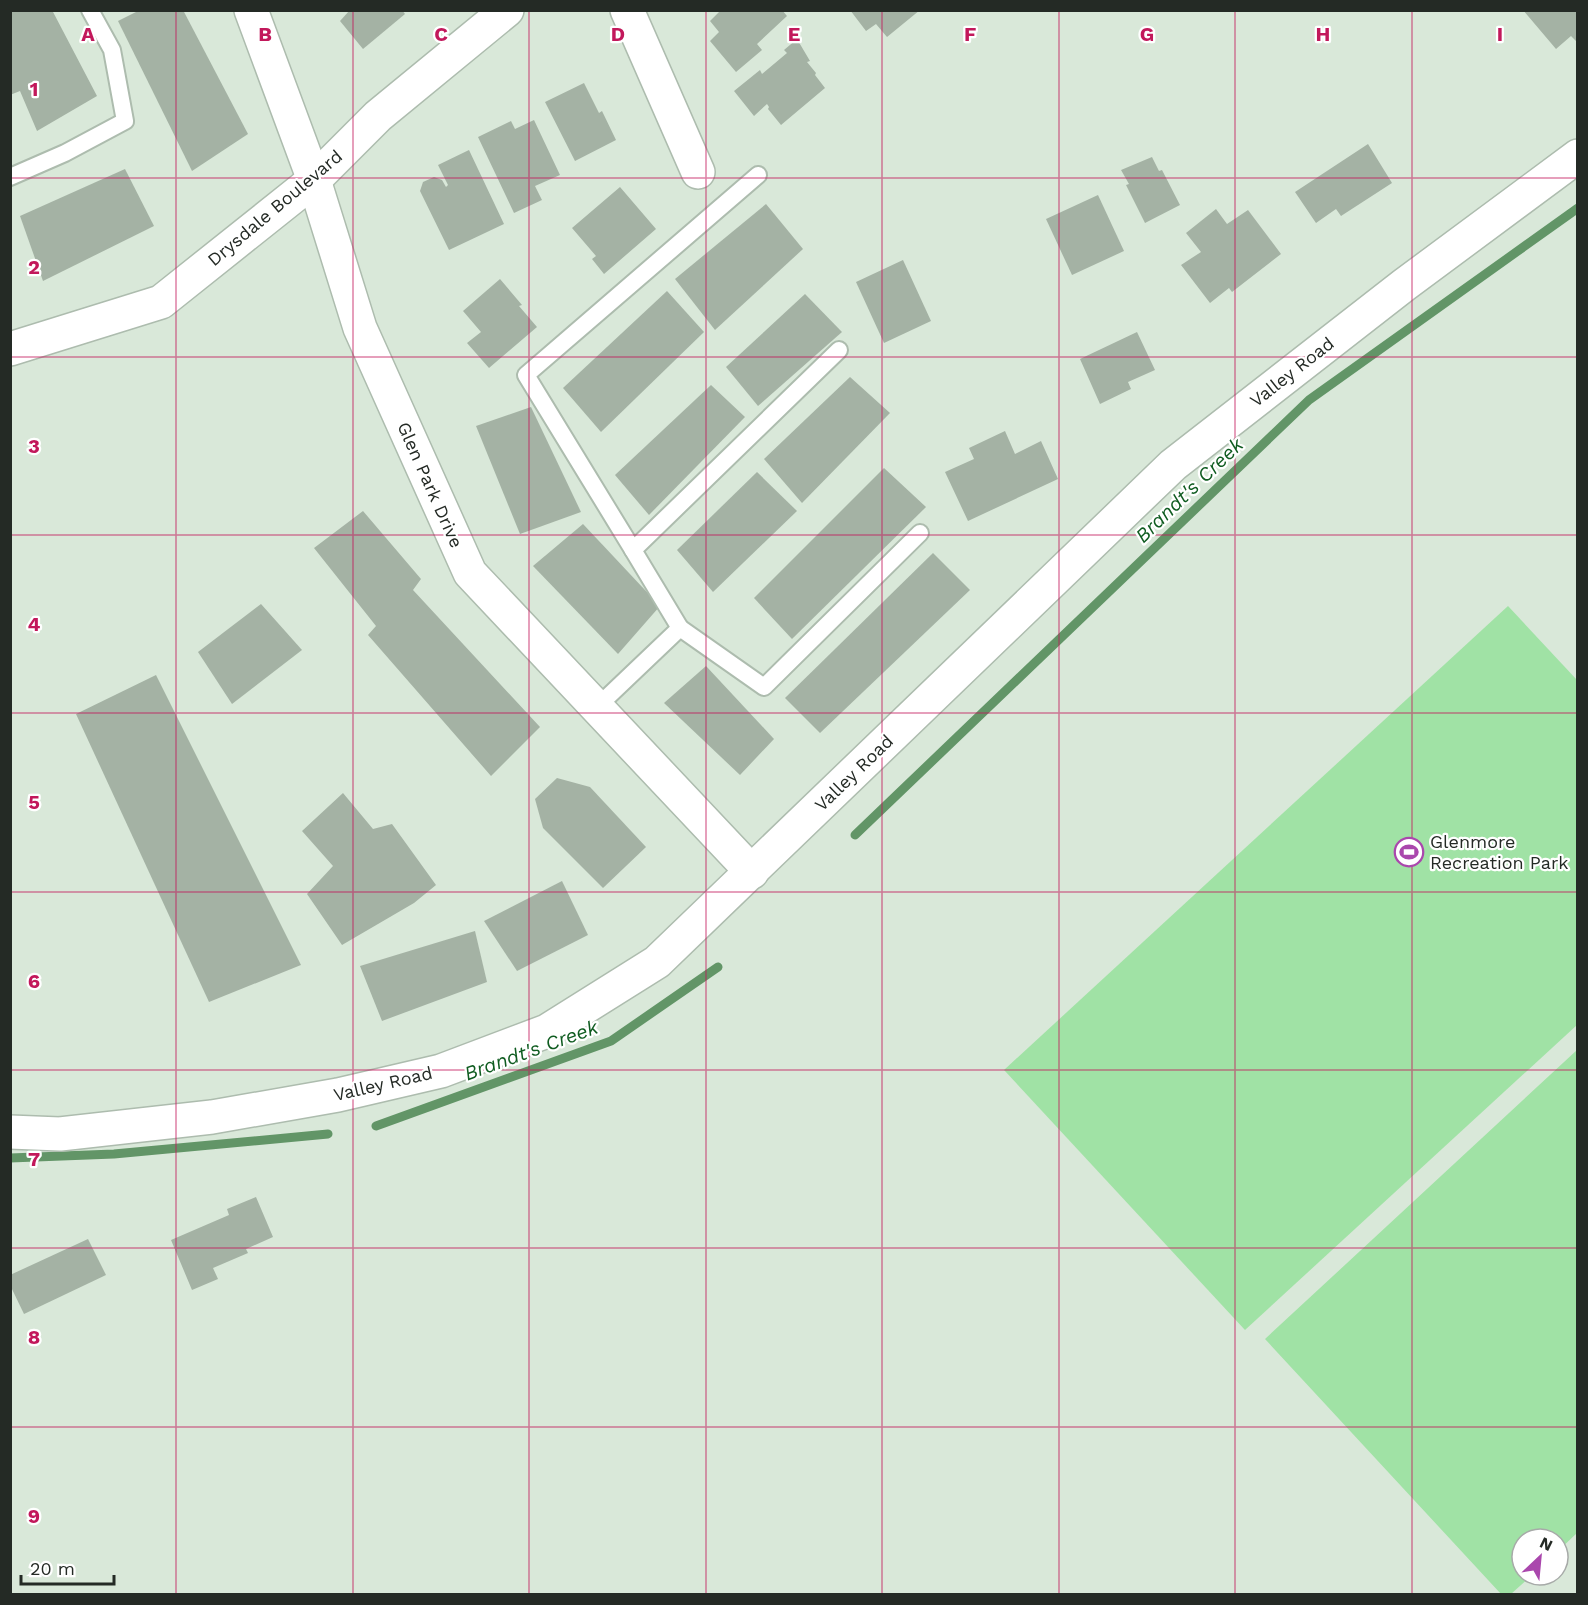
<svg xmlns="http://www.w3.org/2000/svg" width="1588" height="1605" viewBox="0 0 1588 1605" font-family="'Work Sans',sans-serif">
<rect width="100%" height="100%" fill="#d9e8d9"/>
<g fill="#a0e2a5">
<path d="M 1508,606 L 1577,680 L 1577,1025 L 1245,1330 L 1004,1070 Z"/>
<path d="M 1577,1050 L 1577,1533 L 1558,1551 L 1558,1539 L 1522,1539 L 1522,1575 L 1532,1575 L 1511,1594 L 1501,1594 L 1265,1339 Z"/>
</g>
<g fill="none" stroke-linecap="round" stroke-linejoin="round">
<g stroke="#629567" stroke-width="9">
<path d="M 855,835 L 1309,400 L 1578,208"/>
<path d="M 376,1126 L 611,1041 L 718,967"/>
<path d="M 10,1158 L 114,1154 L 328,1134"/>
</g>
</g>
<g fill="#a4b2a4">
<path d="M 10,10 L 52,10 L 97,96 L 37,131 L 20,91 L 10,95 Z"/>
<path d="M 140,10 L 183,10 L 248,134 L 192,171 L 118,21 Z"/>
<path d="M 350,10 L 402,10 L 405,14 L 363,49 L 340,21 Z"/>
<path d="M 721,10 L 782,10 L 787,16 L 757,44 L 762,50 L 736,72 L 710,41 L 719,32 L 710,21 Z"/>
<path d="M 850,10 L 920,10 L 887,37 L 876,24 L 866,31 Z"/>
<path d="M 1523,10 L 1578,10 L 1578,43 L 1571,36 L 1556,49 Z"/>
<path d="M 797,39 L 810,61 L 807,62 L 816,73 L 815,75 L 825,88 L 781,125 L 768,109 L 769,107 L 767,104 L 754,116 L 734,91 L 760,70 L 762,74 L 787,53 L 784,50 Z"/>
<path d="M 584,83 L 599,113 L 602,111 L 616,140 L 575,161 L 545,102 Z"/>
<path d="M 534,120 L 560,175 L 535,186 L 542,200 L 514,213 L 478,137 L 511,121 L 515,129 Z"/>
<path d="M 1368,144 L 1392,183 L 1341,216 L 1336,209 L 1316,223 L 1295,192 Z"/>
<path d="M 469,150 L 504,224 L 449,250 L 420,191 L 423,182 L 434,177 L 442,180 L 446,187 L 448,185 L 438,165 Z"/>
<path d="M 1152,157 L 1159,171 L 1162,170 L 1180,205 L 1145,223 L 1126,185 L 1129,184 L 1121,170 Z"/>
<path d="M 125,169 L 154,226 L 43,281 L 20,216 Z"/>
<path d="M 620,187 L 656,229 L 604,274 L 592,259 L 596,256 L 572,228 Z"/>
<path d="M 1098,195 L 1124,251 L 1072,275 L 1046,219 Z"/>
<path d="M 766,204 L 803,249 L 715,330 L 675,279 Z"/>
<path d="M 1216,209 L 1227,224 L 1248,210 L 1281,254 L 1232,292 L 1229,288 L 1210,303 L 1181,265 L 1201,252 L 1186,233 Z"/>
<path d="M 903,260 L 931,321 L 884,343 L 856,282 Z"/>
<path d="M 500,279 L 522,305 L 519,306 L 537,327 L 489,368 L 467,343 L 481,332 L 463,311 Z"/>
<path d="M 667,291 L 704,332 L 601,432 L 563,388 Z"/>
<path d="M 805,294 L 842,332 L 758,406 L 726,367 Z"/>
<path d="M 1137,332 L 1155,370 L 1128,382 L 1131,389 L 1100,404 L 1080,359 Z"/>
<path d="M 850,377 L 890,413 L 802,503 L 764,459 Z"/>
<path d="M 711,385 L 745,417 L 649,515 L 615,475 Z"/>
<path d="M 531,407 L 581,512 L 520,534 L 476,426 Z"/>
<path d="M 1005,431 L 1015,454 L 1041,441 L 1058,479 L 968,521 L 945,472 L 974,459 L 969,448 Z"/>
<path d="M 884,468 L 926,507 L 792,639 L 754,598 Z"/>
<path d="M 757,472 L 797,511 L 713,592 L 677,550 Z"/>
<path d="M 363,511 L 421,579 L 413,590 L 540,727 L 491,776 L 368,635 L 376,626 L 314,548 Z"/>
<path d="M 583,524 L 660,606 L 618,654 L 533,566 Z"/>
<path d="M 933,553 L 970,590 L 820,733 L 785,698 Z"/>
<path d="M 261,604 L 302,650 L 232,704 L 198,652 Z"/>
<path d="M 706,666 L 774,739 L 740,775 L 664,703 Z"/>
<path d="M 156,675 L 301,965 L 209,1002 L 76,714 Z"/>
<path d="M 557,778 L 590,787 L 646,847 L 603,888 L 543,828 L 535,799 Z"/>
<path d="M 343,793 L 373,829 L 392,824 L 436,885 L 414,903 L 342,945 L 307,894 L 333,866 L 302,831 Z"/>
<path d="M 562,881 L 588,935 L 517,971 L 484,921 Z"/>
<path d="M 475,931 L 487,982 L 382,1021 L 360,966 Z"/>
<path d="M 256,1197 L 273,1237 L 246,1249 L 248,1253 L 213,1268 L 218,1279 L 192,1290 L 171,1240 L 229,1215 L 227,1209 Z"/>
<path d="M 88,1239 L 106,1275 L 24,1314 L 10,1285 L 10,1275 Z"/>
</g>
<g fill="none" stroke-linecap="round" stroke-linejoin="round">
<g stroke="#adbcae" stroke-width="20">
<g id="service">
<path d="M 10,177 L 65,153 L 125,121 L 112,50 L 90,10"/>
<path d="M 633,550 L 526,375 L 758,175"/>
<path d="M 680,628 L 764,687 L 920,533"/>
<path d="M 597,707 L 680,628 L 633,550 L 839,350"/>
</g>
</g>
<g stroke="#adbcae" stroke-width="36">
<g id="minor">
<path d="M 251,10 L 314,180 L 360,328 L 470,573 L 752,872"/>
<path d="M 627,10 L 698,172"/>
<path d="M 10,349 L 161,302 L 314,180 L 378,116 L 507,10"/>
</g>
</g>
<g stroke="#adbcae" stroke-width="36">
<path id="tertiary" d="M 10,1132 L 60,1134 L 212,1117 L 338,1095 L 441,1071 L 547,1031 L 657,962 L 1173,465 L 1404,285 L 1578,156"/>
</g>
<use href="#service" stroke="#fff" stroke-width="16"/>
<use href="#minor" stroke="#fff" stroke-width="33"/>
<use href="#tertiary" stroke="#fff" stroke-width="33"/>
</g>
<path fill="none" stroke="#c2185b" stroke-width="1.5" stroke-opacity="0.55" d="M 176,10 L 176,1594M 353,10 L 353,1594M 529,10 L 529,1594M 706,10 L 706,1594M 882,10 L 882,1594M 1059,10 L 1059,1594M 1235,10 L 1235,1594M 1412,10 L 1412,1594M 10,178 L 1578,178M 10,357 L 1578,357M 10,535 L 1578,535M 10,713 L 1578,713M 10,892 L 1578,892M 10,1070 L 1578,1070M 10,1248 L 1578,1248M 10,1427 L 1578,1427"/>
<defs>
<g id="stadium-ring" transform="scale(1.5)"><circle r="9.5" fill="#fff" stroke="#aa47ad" stroke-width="1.5"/><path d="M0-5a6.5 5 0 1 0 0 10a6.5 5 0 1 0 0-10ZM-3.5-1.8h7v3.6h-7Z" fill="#aa47ad"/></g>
</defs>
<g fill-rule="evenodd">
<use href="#stadium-ring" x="1409" y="852"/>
</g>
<g text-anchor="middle" stroke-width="4.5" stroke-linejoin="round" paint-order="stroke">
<g font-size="18" fill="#242a25" stroke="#fff">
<text transform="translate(275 208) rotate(-40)" y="6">Drysdale Boulevard</text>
<text transform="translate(1292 372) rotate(-38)" y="6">Valley Road</text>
<text transform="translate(430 485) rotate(66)" y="6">Glen Park Drive</text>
<text transform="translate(854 773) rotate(-44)" y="6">Valley Road</text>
<text transform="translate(383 1084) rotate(-13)" y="6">Valley Road</text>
</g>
<g font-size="18" fill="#242a25" stroke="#fff" text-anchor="start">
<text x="1430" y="848">Glenmore<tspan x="1430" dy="21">Recreation Park</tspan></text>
</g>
<g font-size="20" font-style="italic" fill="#0f5c20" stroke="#fff">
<text transform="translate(1189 490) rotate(-44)" y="7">Brandt's Creek</text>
<text transform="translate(531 1050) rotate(-20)" y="7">Brandt's Creek</text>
</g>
</g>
<g font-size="20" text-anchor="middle" font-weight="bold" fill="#c2185b" stroke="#fff" stroke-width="4.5" stroke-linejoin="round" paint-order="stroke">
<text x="88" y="41">A</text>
<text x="265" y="41">B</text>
<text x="441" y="41">C</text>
<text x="618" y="41">D</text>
<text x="794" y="41">E</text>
<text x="970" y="41">F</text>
<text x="1147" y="41">G</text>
<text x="1323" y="41">H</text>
<text x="1500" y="41">I</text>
<text x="34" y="96">1</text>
<text x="34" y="274">2</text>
<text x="34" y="453">3</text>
<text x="34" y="631">4</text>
<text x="34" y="809">5</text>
<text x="34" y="988">6</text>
<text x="34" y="1166">7</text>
<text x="34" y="1344">8</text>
<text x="34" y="1523">9</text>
</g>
<rect width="1588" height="1605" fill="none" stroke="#242a25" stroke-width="24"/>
<g transform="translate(1540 1557) rotate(26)"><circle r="28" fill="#ffffff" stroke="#a7aaa8" stroke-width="1.5"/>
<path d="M0-4.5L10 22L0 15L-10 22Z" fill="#aa47ad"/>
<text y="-9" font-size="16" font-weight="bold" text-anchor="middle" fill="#242a25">N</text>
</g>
<path d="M21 1575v9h93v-9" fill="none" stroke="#242a25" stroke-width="3"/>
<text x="30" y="1575" font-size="18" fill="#242a25" stroke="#ffffff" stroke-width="4.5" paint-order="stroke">20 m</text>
</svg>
